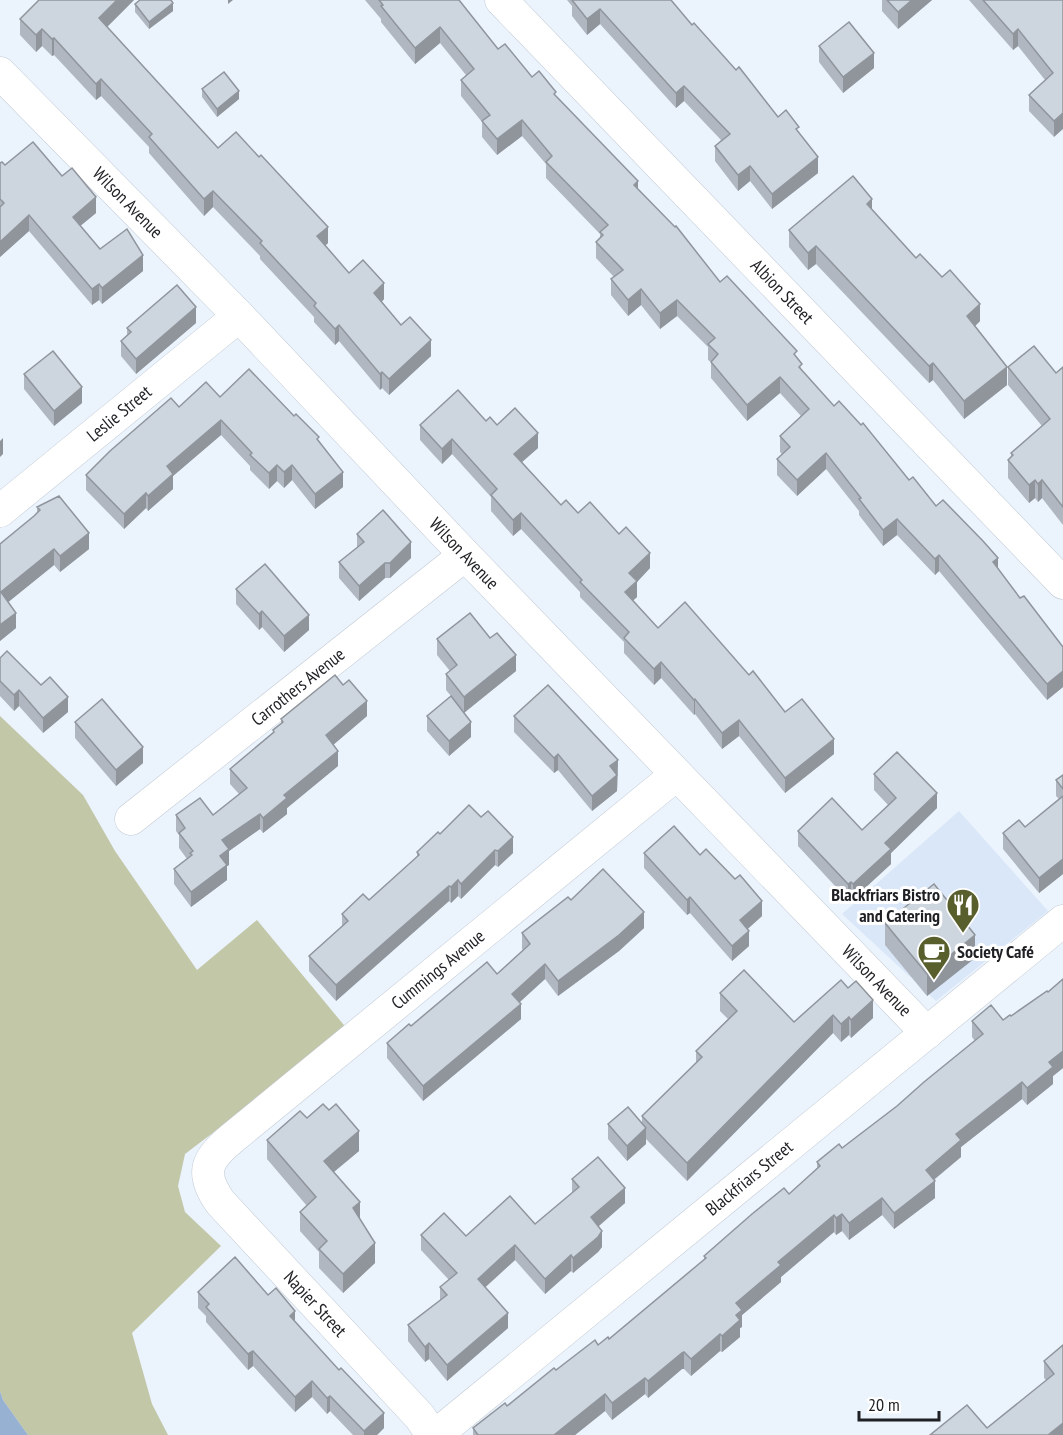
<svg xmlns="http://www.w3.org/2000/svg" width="1063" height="1435" viewBox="0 0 1063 1435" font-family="'PT Sans Narrow',sans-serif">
<rect width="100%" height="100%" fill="#ebf3fd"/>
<path fill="#dae7f8" d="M 959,811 L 1048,911 L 936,1001 L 842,914 Z"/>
<path fill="#c2c7a7" d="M 0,716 L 83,795 L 115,851 L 197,970 L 257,920 L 348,1030 L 185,1154 L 178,1186 L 185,1212 L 221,1246 L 132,1333 L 152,1404 L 168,1435 L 28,1435 L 3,1400 L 0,1391 Z"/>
<path fill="#97b1d2" d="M 0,1391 L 3,1400 L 28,1435 L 0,1435 Z"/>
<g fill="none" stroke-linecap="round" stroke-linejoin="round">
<g stroke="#c2cad4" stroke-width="33">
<g id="minor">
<path id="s1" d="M 501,0 L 1063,583"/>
<path id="s2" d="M 0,73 L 239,316 L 465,555 L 927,1033"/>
<path id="s3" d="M 0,511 L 239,316"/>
<path id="s4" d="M 131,819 L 465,555"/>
<path id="s5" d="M 432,1435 L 420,1417 L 220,1202 C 200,1173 206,1160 231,1139 L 676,775"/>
<path id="s6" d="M 436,1435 L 1063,921"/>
</g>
</g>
<use href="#minor" stroke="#fff" stroke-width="32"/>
</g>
<g fill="#b0b7c0">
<path d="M 39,0 L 134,0 L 107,27 L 218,148 L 328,243 L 325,246 L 349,273 L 384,299 L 382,302 L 401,325 L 431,356 L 389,395 L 382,388 L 380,390 L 339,341 L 335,345 L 314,322 L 314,317 L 260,259 L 260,256 L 213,207 L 204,216 L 149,153 L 149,147 L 101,96 L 96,100 L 54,55 L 52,56 L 42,46 L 36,52 L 20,35 L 20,19 Z"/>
<path d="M 365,0 L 459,0 L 498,49 L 556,96 L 720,282 L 797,358 L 802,371 L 834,406 L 998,568 L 1020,598 L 1063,647 L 1063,687 L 1047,700 L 939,571 L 935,575 L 897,535 L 883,546 L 859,515 L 859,511 L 826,469 L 797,496 L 777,475 L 777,459 L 782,454 L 780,452 L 780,436 L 801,416 L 780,393 L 747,421 L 711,378 L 711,362 L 708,360 L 708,347 L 677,316 L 660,329 L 641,305 L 628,316 L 611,295 L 611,279 L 614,277 L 596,258 L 596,242 L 600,238 L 600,234 L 546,178 L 546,164 L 522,136 L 497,155 L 482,137 L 482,122 L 461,96 L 461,80 L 466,75 L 440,43 L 415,64 L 381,22 L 381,19 Z"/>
<path d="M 567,0 L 671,0 L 692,25 L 778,117 L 799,132 L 818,173 L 772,209 L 750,181 L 738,191 L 715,161 L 715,146 L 721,140 L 684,101 L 676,108 L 600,24 L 587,35 L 572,16 L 572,6 Z"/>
<path d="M 882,0 L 932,0 L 898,29 L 882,11 Z"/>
<path d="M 969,0 L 1063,0 L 1054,137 L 1029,111 L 1029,95 L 1045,80 L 1018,46 L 1013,50 Z"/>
<path d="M 135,4 L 173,11 L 149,29 L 135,12 Z"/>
<path d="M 819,46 L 874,68 L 843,93 L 819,62 Z"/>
<path d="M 202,89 L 239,99 L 217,117 L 202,97 Z"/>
<path d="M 0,163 L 5,165 L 62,176 L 96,213 L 80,226 L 100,249 L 143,271 L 102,304 L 99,300 L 92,305 L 29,231 L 0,257 Z"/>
<path d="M 872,210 L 916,258 L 980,321 L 975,326 L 1007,385 L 964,419 L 933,380 L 929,383 L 816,264 L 808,270 L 789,247 L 789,230 Z"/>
<path d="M 196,323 L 136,374 L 121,356 L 121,341 L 127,335 L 127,328 Z"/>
<path d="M 1008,367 L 1056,373 L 1063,367 L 1063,525 L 1042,498 L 1038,502 L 1035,498 L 1029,503 L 1008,478 L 1008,460 L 1011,457 L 1011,453 L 1042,426 L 1008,385 Z"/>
<path d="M 24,374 L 82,403 L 54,426 L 24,389 Z"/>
<path d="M 220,397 L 294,416 L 319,441 L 343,487 L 315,509 L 292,480 L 284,488 L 277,481 L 269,489 L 250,470 L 250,466 L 221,435 L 173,476 L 173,489 L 148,511 L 146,508 L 124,529 L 86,490 L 86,475 L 179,407 Z"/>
<path d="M 486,421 L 497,425 L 538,448 L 522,462 L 561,505 L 578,513 L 650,568 L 637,582 L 637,597 L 633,600 L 658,628 L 749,675 L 785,712 L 834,754 L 785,793 L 739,736 L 722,749 L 695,714 L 694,715 L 661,678 L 654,685 L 624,653 L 624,642 L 580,597 L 580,592 L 521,529 L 513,536 L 491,511 L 491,497 L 452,454 L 442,464 L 420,440 L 420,425 Z"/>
<path d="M 37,507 L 89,549 L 60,572 L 54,565 L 8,602 L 16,628 L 0,641 L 0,544 L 34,516 L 37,513 Z"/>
<path d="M 357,534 L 411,558 L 390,578 L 385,578 L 359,601 L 339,578 L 339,562 L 357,548 Z"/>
<path d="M 236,589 L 309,630 L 284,652 L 262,627 L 259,630 L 236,604 Z"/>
<path d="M 437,639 L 516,671 L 464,712 L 471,737 L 449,756 L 427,731 L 427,716 L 451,696 L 446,690 L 446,674 L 450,671 L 437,655 Z"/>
<path d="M 0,658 L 68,712 L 43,733 L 19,706 L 14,711 L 0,696 Z"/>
<path d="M 367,716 L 333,745 L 338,766 L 287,808 L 287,814 L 263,833 L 260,829 L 229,851 L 229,865 L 227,866 L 227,880 L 191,907 L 174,884 L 174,869 L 187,859 L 179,848 L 179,835 L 176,831 L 176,815 L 213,815 L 239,794 L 230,784 L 230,769 L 273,733 L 273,730 L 281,724 L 281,719 Z"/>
<path d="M 514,716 L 618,760 L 617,791 L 592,811 L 558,770 L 554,773 L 514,732 Z"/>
<path d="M 75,722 L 143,763 L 116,786 L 75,738 Z"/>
<path d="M 874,774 L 937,808 L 891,853 L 891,864 L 853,899 L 851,897 L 848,900 L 798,846 L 798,831 L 862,830 L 888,805 L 874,790 Z"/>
<path d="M 1063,775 L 1063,874 L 1039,893 L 1003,849 L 1003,833 L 1025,827 L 1059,799 L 1056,796 L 1056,780 Z"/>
<path d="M 440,834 L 513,853 L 498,867 L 495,865 L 461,899 L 458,896 L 451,903 L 449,901 L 336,1001 L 309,971 L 309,956 L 342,926 L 342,914 L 369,900 L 417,857 L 417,852 Z"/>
<path d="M 644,853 L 700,855 L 735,879 L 762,916 L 747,929 L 749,946 L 732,961 L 690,913 L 687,915 L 644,868 Z"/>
<path d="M 571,900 L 644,928 L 619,951 L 558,996 L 545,979 L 520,1002 L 521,1019 L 423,1101 L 387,1058 L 387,1043 L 411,1026 L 497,974 L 523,950 L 522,949 L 522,933 Z"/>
<path d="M 885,923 L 975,958 L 927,996 L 885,945 Z"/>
<path d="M 1063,979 L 1063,1068 L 1053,1076 L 1053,1084 L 1027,1105 L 1022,1099 L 961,1147 L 961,1157 L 934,1180 L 935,1198 L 894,1229 L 882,1215 L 849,1240 L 842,1231 L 836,1235 L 834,1232 L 781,1277 L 781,1282 L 742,1315 L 742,1327 L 740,1328 L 740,1337 L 722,1352 L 720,1351 L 691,1376 L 684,1369 L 682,1369 L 648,1398 L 645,1394 L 612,1420 L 605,1411 L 575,1435 L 473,1435 L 473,1428 L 507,1406 L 556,1370 L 598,1345 L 609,1339 L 704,1260 L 704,1256 L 789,1194 L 817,1168 L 817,1162 L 842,1148 L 897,1106 L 975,1041 L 972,1037 L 972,1021 L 1003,1020 L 1011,1016 L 1048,992 Z"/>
<path d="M 841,980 L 873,1018 L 851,1038 L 849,1035 L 841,1042 L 833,1033 L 687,1181 L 646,1139 L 646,1144 L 627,1161 L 608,1139 L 608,1124 L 642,1123 L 642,1116 L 696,1063 L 696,1051 L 728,1019 L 720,1011 L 720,993 L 794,1022 Z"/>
<path d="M 307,1118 L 359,1151 L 334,1172 L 360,1219 L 375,1263 L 343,1293 L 319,1268 L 319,1252 L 300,1231 L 300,1212 L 307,1206 L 267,1159 L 267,1140 Z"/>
<path d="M 572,1179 L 625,1203 L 598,1226 L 602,1247 L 598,1252 L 573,1273 L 571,1271 L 545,1294 L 515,1260 L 485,1287 L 508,1328 L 447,1381 L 429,1359 L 425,1362 L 408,1341 L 408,1325 L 440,1300 L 440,1287 L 449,1280 L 421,1250 L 421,1235 L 466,1236 L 535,1224 L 572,1193 Z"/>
<path d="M 198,1292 L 268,1295 L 295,1322 L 384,1428 L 377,1435 L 353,1435 L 330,1411 L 327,1414 L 312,1397 L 295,1412 L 253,1366 L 248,1370 L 206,1322 L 206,1316 L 198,1308 Z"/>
<path d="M 1063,1345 L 1063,1435 L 1046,1380 L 1044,1378 L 1044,1361 Z"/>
</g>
<g fill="#90959c">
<path d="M 117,0 L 134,0 L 99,35 L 99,18 Z"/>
<path d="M 228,0 L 233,0 L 228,4 Z"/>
<path d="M 912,0 L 932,0 L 898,29 L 898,12 Z"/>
<path d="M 173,3 L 173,11 L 149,29 L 149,22 Z"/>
<path d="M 600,9 L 600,24 L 587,35 L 587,19 Z"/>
<path d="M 440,27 L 440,43 L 415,64 L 415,48 Z"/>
<path d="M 42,29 L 42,46 L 36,52 L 36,35 Z"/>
<path d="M 1018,29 L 1018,46 L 1013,50 L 1013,34 Z"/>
<path d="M 54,38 L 54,55 L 52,56 L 52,39 Z"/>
<path d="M 874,53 L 874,68 L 843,93 L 843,77 Z"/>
<path d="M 101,79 L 101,96 L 96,100 L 96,84 Z"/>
<path d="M 684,86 L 684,101 L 676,108 L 676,93 Z"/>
<path d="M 239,91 L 239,99 L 217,117 L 217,109 Z"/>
<path d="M 1063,113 L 1063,129 L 1054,137 L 1054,121 Z"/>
<path d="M 522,120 L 522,136 L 497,155 L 497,139 Z"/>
<path d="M 818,157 L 818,173 L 772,209 L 772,194 Z"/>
<path d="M 750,166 L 750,181 L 738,191 L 738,175 Z"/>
<path d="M 638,181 L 638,197 L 634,185 Z"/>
<path d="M 213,191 L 213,207 L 204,216 L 204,199 Z"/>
<path d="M 96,197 L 96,213 L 73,232 L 73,217 Z"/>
<path d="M 872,199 L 872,217 L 867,204 Z"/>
<path d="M 29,215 L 29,231 L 0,257 L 0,242 Z"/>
<path d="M 328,227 L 328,243 L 317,253 L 317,236 Z"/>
<path d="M 816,246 L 816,264 L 808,270 L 808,253 Z"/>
<path d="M 143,255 L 143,271 L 102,304 L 102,288 Z"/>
<path d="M 384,283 L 384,299 L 374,309 L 374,293 Z"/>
<path d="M 99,284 L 99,300 L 92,305 L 92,289 Z"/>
<path d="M 641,289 L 641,305 L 628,316 L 628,300 Z"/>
<path d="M 677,300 L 677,316 L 660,329 L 660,313 Z"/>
<path d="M 980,304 L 980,321 L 967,334 L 967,316 Z"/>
<path d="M 196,307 L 196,323 L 136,374 L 136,359 Z"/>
<path d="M 339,325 L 339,341 L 335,345 L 335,329 Z"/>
<path d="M 431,340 L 431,356 L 389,395 L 389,379 Z"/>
<path d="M 933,363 L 933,380 L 929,383 L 929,366 Z"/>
<path d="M 1007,367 L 1007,385 L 964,419 L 964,401 Z"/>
<path d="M 382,372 L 382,388 L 380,390 L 380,374 Z"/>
<path d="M 780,377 L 780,393 L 747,421 L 747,405 Z"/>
<path d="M 82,387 L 82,403 L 54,426 L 54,411 Z"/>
<path d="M 221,420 L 221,435 L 173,476 L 173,489 L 148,511 L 148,496 L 167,466 Z"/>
<path d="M 538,433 L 538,448 L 514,469 L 514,454 Z"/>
<path d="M 3,438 L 3,454 L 0,457 L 0,441 Z"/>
<path d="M 452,439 L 452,454 L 442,464 L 442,449 Z"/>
<path d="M 826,453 L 826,469 L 797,496 L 797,480 Z"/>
<path d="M 277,465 L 277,481 L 269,489 L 269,473 Z"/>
<path d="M 292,465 L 292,480 L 284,488 L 284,472 Z"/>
<path d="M 343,472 L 343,487 L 315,509 L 315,494 Z"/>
<path d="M 1035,480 L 1035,498 L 1029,503 L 1029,485 Z"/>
<path d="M 1042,480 L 1042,498 L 1038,502 L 1038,484 Z"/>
<path d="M 146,493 L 146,508 L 124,529 L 124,514 Z"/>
<path d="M 521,513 L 521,529 L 513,536 L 513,520 Z"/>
<path d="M 897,519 L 897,535 L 883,546 L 883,530 Z"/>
<path d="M 89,533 L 89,549 L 60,572 L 60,556 Z"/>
<path d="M 411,542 L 411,558 L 390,578 L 390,563 Z"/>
<path d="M 54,549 L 54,565 L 1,608 L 1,592 Z"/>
<path d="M 650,553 L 650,568 L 637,582 L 637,597 L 625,608 L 625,592 L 629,573 Z"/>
<path d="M 939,555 L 939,571 L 935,575 L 935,559 Z"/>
<path d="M 998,558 L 998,574 L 993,562 Z"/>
<path d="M 385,563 L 385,578 L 359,601 L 359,586 Z"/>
<path d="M 262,611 L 262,627 L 259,630 L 259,614 Z"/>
<path d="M 16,613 L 16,628 L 0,641 L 0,625 Z"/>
<path d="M 309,615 L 309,630 L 284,652 L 284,636 Z"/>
<path d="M 516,655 L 516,671 L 464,713 L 464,697 Z"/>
<path d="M 661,662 L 661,678 L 654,685 L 654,669 Z"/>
<path d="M 1063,671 L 1063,687 L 1047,700 L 1047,684 Z"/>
<path d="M 19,690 L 19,706 L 14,711 L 14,695 Z"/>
<path d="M 68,697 L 68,712 L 43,733 L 43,718 Z"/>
<path d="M 695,699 L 695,714 L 694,715 L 694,700 Z"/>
<path d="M 367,701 L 367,716 L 326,751 L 326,735 Z"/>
<path d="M 739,720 L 739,736 L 722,749 L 722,733 Z"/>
<path d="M 471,722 L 471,737 L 449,756 L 449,741 Z"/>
<path d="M 834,739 L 834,754 L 785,793 L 785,778 Z"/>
<path d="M 143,747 L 143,763 L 116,786 L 116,770 Z"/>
<path d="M 338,751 L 338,766 L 287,808 L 287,814 L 263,833 L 263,818 L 284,795 Z"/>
<path d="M 558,754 L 558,770 L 554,773 L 554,758 Z"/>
<path d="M 618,760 L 617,791 L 592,811 L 592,796 L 610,766 Z"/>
<path d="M 937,793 L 937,808 L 891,853 L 891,864 L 853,899 L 853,884 L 885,843 Z"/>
<path d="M 260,814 L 260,829 L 229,851 L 229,865 L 227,866 L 227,880 L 191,907 L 191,892 L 220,856 L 222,840 Z"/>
<path d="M 513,837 L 513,853 L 498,867 L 498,851 Z"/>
<path d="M 495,850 L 495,865 L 461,899 L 461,884 Z"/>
<path d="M 1063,859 L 1063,874 L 1039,893 L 1039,878 Z"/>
<path d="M 458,880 L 458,896 L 451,903 L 451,887 Z"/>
<path d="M 851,882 L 851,897 L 848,900 L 848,884 Z"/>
<path d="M 449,886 L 449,901 L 336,1001 L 336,985 Z"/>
<path d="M 690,897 L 690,913 L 687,915 L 687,900 Z"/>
<path d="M 762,901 L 762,916 L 740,936 L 740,920 Z"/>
<path d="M 644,912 L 644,928 L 619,951 L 558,996 L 558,981 Z"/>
<path d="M 749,931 L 749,946 L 732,961 L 732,946 Z"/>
<path d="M 975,935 L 975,958 L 927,996 L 927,974 Z"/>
<path d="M 545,964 L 545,979 L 512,1009 L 512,994 Z"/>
<path d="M 873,1000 L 873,1018 L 851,1038 L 851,1020 Z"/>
<path d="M 521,1004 L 521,1019 L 423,1101 L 423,1086 Z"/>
<path d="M 833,1015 L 833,1033 L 687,1181 L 687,1163 Z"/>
<path d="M 849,1017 L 849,1035 L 841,1042 L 841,1024 Z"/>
<path d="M 1063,1051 L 1063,1068 L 1053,1076 L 1053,1084 L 1027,1105 L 1027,1088 L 1049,1062 Z"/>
<path d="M 1022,1082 L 1022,1099 L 961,1147 L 961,1157 L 926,1186 L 926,1170 L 956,1134 Z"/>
<path d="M 646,1128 L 646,1144 L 627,1161 L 627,1146 Z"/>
<path d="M 359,1131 L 359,1151 L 324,1180 L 324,1161 Z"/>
<path d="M 935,1181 L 935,1198 L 894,1229 L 894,1213 Z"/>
<path d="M 625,1188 L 625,1203 L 591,1233 L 591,1217 Z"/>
<path d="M 882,1198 L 882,1215 L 849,1240 L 849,1223 Z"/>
<path d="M 360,1202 L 360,1221 L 353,1208 Z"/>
<path d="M 842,1214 L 842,1231 L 836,1235 L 836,1218 Z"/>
<path d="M 834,1215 L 834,1232 L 781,1277 L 781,1282 L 742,1315 L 742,1327 L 740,1328 L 740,1337 L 722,1352 L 722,1336 L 736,1303 L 778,1262 Z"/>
<path d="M 602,1231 L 602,1247 L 598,1252 L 573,1273 L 573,1258 Z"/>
<path d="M 375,1243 L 375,1263 L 343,1293 L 343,1274 Z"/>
<path d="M 515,1245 L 515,1260 L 478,1294 L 478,1279 Z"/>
<path d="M 571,1255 L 571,1271 L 545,1294 L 545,1279 Z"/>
<path d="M 295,1311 L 295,1326 L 290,1316 Z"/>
<path d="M 508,1313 L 508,1328 L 447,1381 L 447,1365 Z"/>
<path d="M 720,1334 L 720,1351 L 691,1376 L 691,1359 Z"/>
<path d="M 429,1343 L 429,1359 L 425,1362 L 425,1347 Z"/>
<path d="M 253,1351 L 253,1366 L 248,1370 L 248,1354 Z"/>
<path d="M 684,1352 L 684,1369 L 682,1369 L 648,1398 L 648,1381 L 682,1353 Z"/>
<path d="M 645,1378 L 645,1394 L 612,1420 L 612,1403 Z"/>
<path d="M 312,1381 L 312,1397 L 295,1412 L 295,1397 Z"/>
<path d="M 605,1394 L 605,1411 L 575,1435 L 554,1435 Z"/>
<path d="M 330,1396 L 330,1411 L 327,1414 L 327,1398 Z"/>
<path d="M 384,1413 L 384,1428 L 377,1435 L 364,1435 L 364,1431 Z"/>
<path d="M 1063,1423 L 1063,1435 L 1048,1435 Z"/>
</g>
<g fill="#cdd5df" stroke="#90959c" stroke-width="1.5">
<path d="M 39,0 L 117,0 L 99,18 L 218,148 L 236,132 L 259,157 L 261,155 L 328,227 L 317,236 L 349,273 L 363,260 L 384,283 L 374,293 L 401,325 L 410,317 L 431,340 L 389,379 L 382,372 L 380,374 L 339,325 L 335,329 L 314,306 L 316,303 L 260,243 L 262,241 L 213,191 L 204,199 L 149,137 L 152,134 L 101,79 L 96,84 L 54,38 L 52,39 L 42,29 L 36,35 L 20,19 Z"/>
<path d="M 140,0 L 171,0 L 173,3 L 149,22 L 135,4 Z"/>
<path d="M 379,0 L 459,0 L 498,49 L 505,44 L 532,77 L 539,71 L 556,92 L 554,94 L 638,181 L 634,185 L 675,227 L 676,226 L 720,282 L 727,276 L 797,351 L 794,354 L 802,364 L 799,367 L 834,406 L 839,401 L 861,425 L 863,423 L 909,480 L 913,477 L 936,506 L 943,500 L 983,541 L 998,558 L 993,562 L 1020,598 L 1024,596 L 1063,647 L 1063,671 L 1047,684 L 939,555 L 935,559 L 897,519 L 883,530 L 859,499 L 861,498 L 826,453 L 797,480 L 777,459 L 790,447 L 780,436 L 809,409 L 780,377 L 747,405 L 711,362 L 718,354 L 708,344 L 715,338 L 677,300 L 660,313 L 641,289 L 628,300 L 611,279 L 623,270 L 596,242 L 603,235 L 600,232 L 608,225 L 546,162 L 552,156 L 522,120 L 497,139 L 482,121 L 490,115 L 461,80 L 474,69 L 440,27 L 415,48 L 381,6 L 383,5 Z"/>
<path d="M 572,0 L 671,0 L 692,25 L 694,23 L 736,70 L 739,67 L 778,117 L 786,110 L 799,127 L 796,129 L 818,157 L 772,194 L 750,166 L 738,175 L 715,146 L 730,134 L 684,86 L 676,93 L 600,9 L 587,19 Z"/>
<path d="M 887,0 L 912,0 L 898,12 Z"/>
<path d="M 983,0 L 1063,0 L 1063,113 L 1054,121 L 1029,95 L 1053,73 L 1018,29 L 1013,34 Z"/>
<path d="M 849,22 L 874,53 L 843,77 L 819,46 Z"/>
<path d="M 224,72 L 239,91 L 217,109 L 202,89 Z"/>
<path d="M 33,142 L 62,176 L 72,168 L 96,197 L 73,217 L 100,249 L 127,229 L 143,255 L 102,288 L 99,284 L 92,289 L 29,215 L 0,242 L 0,207 L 4,203 L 0,199 L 0,163 L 2,162 L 5,165 Z"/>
<path d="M 853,176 L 872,199 L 867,204 L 916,258 L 920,254 L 942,277 L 950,270 L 980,304 L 967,316 L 1007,367 L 964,401 L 933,363 L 929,366 L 816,246 L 808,253 L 789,230 Z"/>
<path d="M 177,285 L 196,307 L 136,359 L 121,341 L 131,332 L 127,328 Z"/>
<path d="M 1034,346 L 1056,373 L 1063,367 L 1063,507 L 1042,480 L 1038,484 L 1035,480 L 1029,485 L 1008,460 L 1013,455 L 1011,453 L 1050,419 L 1008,367 Z"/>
<path d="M 53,351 L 82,387 L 54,411 L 24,374 Z"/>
<path d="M 249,369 L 294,416 L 296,414 L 319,437 L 317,439 L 343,472 L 315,494 L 292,465 L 284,472 L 277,465 L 269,473 L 250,455 L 252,453 L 221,420 L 167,466 L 173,474 L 148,496 L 146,493 L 124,514 L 86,475 L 110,451 L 171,398 L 179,407 L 206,382 L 220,397 Z"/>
<path d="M 458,390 L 486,421 L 490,417 L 497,425 L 515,408 L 538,433 L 514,454 L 561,505 L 566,500 L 578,513 L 590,502 L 619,534 L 626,527 L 650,553 L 629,573 L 637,581 L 625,592 L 658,628 L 685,602 L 749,675 L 753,671 L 785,712 L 802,699 L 834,739 L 785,778 L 739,720 L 722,733 L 695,699 L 694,700 L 661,662 L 654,669 L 624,638 L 629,632 L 580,582 L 582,580 L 521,513 L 513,520 L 491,495 L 497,489 L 452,439 L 442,449 L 420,425 Z"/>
<path d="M 59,496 L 89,533 L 60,556 L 54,549 L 1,592 L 16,613 L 0,625 L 0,544 L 34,516 L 40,510 L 37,507 Z"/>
<path d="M 383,510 L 411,542 L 390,563 L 385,563 L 359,586 L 339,562 L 364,542 L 357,534 Z"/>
<path d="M 265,564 L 309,615 L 284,636 L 262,611 L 259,614 L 236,589 Z"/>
<path d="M 470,613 L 490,638 L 497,633 L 516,655 L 464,697 L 446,674 L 457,665 L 437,639 Z"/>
<path d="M 7,651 L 41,685 L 50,677 L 68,697 L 43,718 L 19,690 L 14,695 L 0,681 L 0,658 Z"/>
<path d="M 335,675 L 343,685 L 349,680 L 367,701 L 326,735 L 338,751 L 284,795 L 287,798 L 263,818 L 260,814 L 222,840 L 229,849 L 220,856 L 227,865 L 191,892 L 174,869 L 192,855 L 190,853 L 193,851 L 179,833 L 185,828 L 176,815 L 200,798 L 213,815 L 247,788 L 230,769 L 274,732 L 273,730 L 283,722 L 281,719 Z"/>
<path d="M 548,685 L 618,760 L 610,766 L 617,775 L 592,796 L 558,754 L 554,758 L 514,716 Z"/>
<path d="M 451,696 L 471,722 L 449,741 L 427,716 Z"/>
<path d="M 102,699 L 143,747 L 116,770 L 75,722 Z"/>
<path d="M 897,752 L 937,793 L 885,843 L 891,849 L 853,884 L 851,882 L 848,884 L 798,831 L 832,798 L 862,830 L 896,798 L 874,774 Z"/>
<path d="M 1063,775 L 1063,789 L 1056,780 Z"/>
<path d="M 1063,796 L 1063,859 L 1039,878 L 1003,833 L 1019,820 L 1025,827 Z"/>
<path d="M 469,805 L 481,817 L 488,811 L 513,837 L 498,851 L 495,850 L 461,884 L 458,880 L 451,887 L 449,886 L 336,985 L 309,956 L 348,921 L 342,914 L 363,894 L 369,900 L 419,855 L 417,852 L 438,832 L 440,834 Z"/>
<path d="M 674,826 L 700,855 L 706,849 L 735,879 L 740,875 L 762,901 L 740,920 L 749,931 L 732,946 L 690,897 L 687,900 L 644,853 Z"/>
<path d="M 603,869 L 644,912 L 619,935 L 558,981 L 545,964 L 512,994 L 521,1004 L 423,1086 L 387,1043 L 409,1024 L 411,1026 L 487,962 L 497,974 L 530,944 L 522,933 L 568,897 L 571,900 Z"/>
<path d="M 934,884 L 975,935 L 927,974 L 885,923 Z"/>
<path d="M 744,970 L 794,1022 L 841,980 L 848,988 L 856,981 L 873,1000 L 851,1020 L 849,1017 L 841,1024 L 833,1015 L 687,1163 L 642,1116 L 702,1057 L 696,1051 L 737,1011 L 720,993 Z"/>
<path d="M 1063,979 L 1063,1051 L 1049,1062 L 1053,1067 L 1027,1088 L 1022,1082 L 956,1134 L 961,1140 L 926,1170 L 935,1181 L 894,1213 L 882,1198 L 849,1223 L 842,1214 L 836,1218 L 834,1215 L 778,1262 L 781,1265 L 736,1303 L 742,1310 L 736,1315 L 740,1320 L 722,1336 L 720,1334 L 691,1359 L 684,1352 L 682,1353 L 648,1381 L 645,1378 L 612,1403 L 605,1394 L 554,1435 L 478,1435 L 473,1428 L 505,1403 L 507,1406 L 554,1368 L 556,1370 L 595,1340 L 598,1345 L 608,1337 L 609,1339 L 706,1258 L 704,1256 L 752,1214 L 784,1188 L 789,1194 L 820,1166 L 817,1162 L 839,1144 L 842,1148 L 897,1106 L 924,1082 L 983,1034 L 972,1021 L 991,1005 L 1003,1020 L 1010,1015 L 1011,1016 L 1047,991 L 1048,992 Z"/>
<path d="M 323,1104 L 329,1110 L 336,1104 L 359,1131 L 324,1161 L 360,1202 L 353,1208 L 375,1243 L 343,1274 L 319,1249 L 327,1241 L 300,1212 L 316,1197 L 267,1140 L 300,1111 L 307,1118 Z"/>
<path d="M 628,1107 L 646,1128 L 627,1146 L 608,1124 Z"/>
<path d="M 598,1157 L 625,1188 L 591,1217 L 602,1231 L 598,1237 L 573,1258 L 571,1255 L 545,1279 L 515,1245 L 478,1279 L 508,1313 L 447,1365 L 429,1343 L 425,1347 L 408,1325 L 447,1295 L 440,1287 L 457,1273 L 421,1235 L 444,1213 L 466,1236 L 510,1196 L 535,1224 L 579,1187 L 572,1179 Z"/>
<path d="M 235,1257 L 268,1295 L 276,1288 L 295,1311 L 290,1316 L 339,1370 L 341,1368 L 384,1413 L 364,1431 L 330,1396 L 327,1398 L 312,1381 L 295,1397 L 253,1351 L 248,1354 L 206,1307 L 209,1304 L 198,1292 Z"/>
<path d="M 1063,1345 L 1063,1423 L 1048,1435 L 930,1435 L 967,1405 L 987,1428 L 1054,1374 L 1044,1361 Z"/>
</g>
<defs>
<g id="restaurant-pin" transform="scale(1.725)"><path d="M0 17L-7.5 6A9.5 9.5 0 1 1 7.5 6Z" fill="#585f2d" stroke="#fff"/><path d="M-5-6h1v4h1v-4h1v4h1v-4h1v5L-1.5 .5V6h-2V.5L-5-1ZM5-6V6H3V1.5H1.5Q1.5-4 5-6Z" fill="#fff"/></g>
<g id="cafe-pin" transform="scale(1.725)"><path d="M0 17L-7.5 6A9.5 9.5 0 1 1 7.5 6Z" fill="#585f2d" stroke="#fff"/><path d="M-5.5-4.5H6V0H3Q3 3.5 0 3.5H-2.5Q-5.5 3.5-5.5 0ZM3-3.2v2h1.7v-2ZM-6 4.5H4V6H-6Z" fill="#fff"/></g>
</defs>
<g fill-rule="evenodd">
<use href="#restaurant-pin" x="963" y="905"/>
<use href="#cafe-pin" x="934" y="952"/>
</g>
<g text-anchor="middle" stroke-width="6" stroke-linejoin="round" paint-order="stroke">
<g font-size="18" fill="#1e2024" stroke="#fff">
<text dy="6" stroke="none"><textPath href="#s2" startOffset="182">Wilson Avenue</textPath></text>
<text dy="6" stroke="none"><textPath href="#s1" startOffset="405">Albion Street</textPath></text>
<text dy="6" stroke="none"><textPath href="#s3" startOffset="154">Leslie Street</textPath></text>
<text dy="6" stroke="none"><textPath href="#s2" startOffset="668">Wilson Avenue</textPath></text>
<text dy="6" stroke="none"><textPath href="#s4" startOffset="213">Carrothers Avenue</textPath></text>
<text dy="6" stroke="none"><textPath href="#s5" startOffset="657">Cummings Avenue</textPath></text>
<text dy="6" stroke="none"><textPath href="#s2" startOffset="1262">Wilson Avenue</textPath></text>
<text dy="6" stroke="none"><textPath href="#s6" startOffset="405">Blackfriars Street</textPath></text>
<text transform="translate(315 1304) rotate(47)" y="6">Napier Street</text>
</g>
<g font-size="18" font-weight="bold" fill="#1e2024" stroke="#fff" text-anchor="end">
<text x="940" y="901">Blackfriars Bistro<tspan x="940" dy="21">and Catering</tspan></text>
<text x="957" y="958" text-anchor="start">Society Café</text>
</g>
</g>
<path d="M859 1411v9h80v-9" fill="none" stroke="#1e2024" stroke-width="3"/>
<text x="868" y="1411" font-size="18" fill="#1e2024" stroke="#ffffff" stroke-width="4.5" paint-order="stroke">20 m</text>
</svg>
